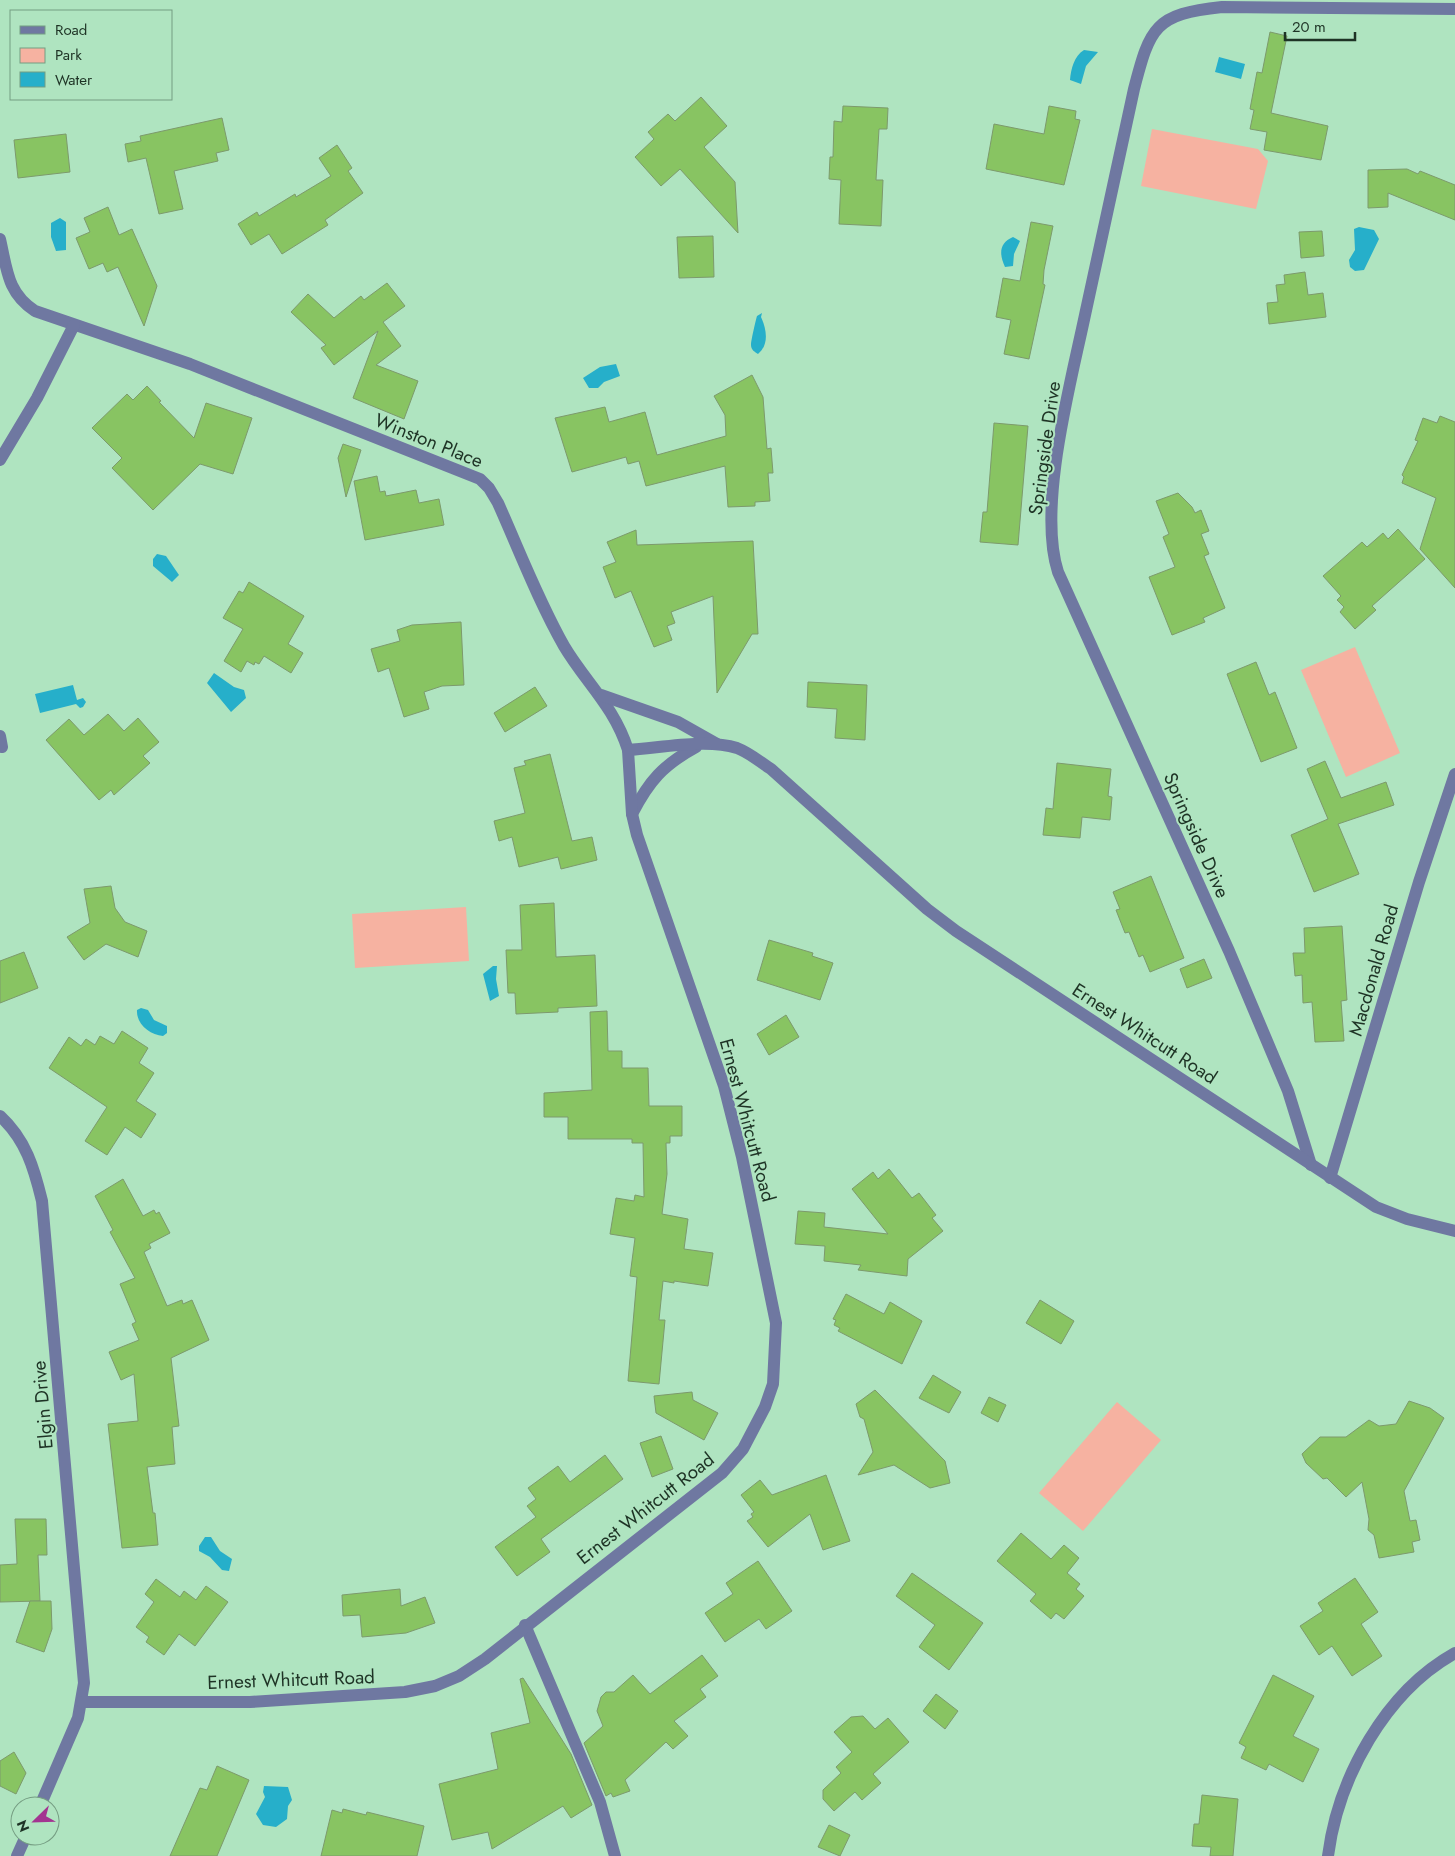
<svg xmlns="http://www.w3.org/2000/svg" width="1455" height="1856" viewBox="0 0 1455 1856" font-family="Jost,sans-serif">
<rect width="100%" height="100%" fill="#afe4c0"/>
<g fill="#f6b2a1">
<path d="M 1152,129 L 1258,149 L 1268,161 L 1256,209 L 1141,186 Z"/>
<path d="M 1355,647 L 1400,753 L 1346,777 L 1301,670 Z"/>
<path d="M 466,907 L 469,961 L 355,968 L 352,914 Z"/>
<path d="M 1117,1402 L 1161,1440 L 1083,1531 L 1039,1493 Z"/>
</g>
<g fill="#26afca">
<path d="M 1084,50 L 1098,52 L 1086,66 L 1081,84 L 1070,80 C 1071,69 1074,56 1084,50 Z"/>
<path d="M 1219,57 L 1245,64 L 1241,79 L 1215,72 Z"/>
<path d="M 60,218 L 66,222 L 66,250 L 56,251 L 51,237 L 51,223 Z"/>
<path d="M 1359,227 L 1374,230 L 1379,239 L 1364,270 L 1355,271 L 1350,267 L 1349,260 L 1355,250 L 1354,229 Z"/>
<path d="M 1013,237 L 1020,241 L 1014,254 L 1013,266 L 1005,267 C 999,254 999,243 1013,237 Z"/>
<path d="M 762,313 L 761,317 C 766,328 770,344 758,354 C 755,352 751,350 751,345 C 751,341 756,319 757,316 Z"/>
<path d="M 616,364 L 620,376 L 604,382 L 598,388 L 589,388 L 583,378 L 600,367 Z"/>
<path d="M 157,554 L 166,556 L 179,575 L 172,582 L 153,566 L 153,559 Z"/>
<path d="M 214,673 L 234,687 L 244,690 L 246,698 L 231,712 L 207,683 Z"/>
<path d="M 73,685 L 77,700 L 83,698 L 86,702 L 83,707 L 80,708 L 76,704 L 40,713 L 35,694 Z"/>
<path d="M 493,966 L 497,966 L 496,979 L 499,996 L 490,1001 L 483,974 Z"/>
<path d="M 141,1008 L 148,1010 L 154,1020 L 167,1026 L 167,1033 L 163,1036 C 150,1035 136,1024 137,1010 Z"/>
<path d="M 205,1537 L 211,1537 L 220,1551 L 232,1559 L 229,1571 L 222,1570 L 210,1557 L 199,1551 L 199,1546 Z"/>
<path d="M 264,1786 L 288,1787 L 292,1800 L 288,1806 L 287,1819 L 276,1827 L 263,1825 L 256,1814 L 265,1797 L 263,1792 Z"/>
</g>
<g fill="#88c462" stroke="#7c9a6c">
<path d="M 1270,32 L 1287,36 L 1271,113 L 1328,126 L 1321,160 L 1264,150 L 1267,132 L 1250,129 L 1254,110 L 1250,109 L 1257,72 L 1262,73 Z"/>
<path d="M 701,97 L 727,126 L 704,147 L 735,182 L 738,233 L 680,169 L 661,186 L 635,157 L 654,139 L 648,132 L 668,114 L 675,121 Z"/>
<path d="M 843,106 L 888,108 L 887,129 L 879,129 L 876,180 L 883,180 L 881,226 L 839,224 L 841,180 L 829,179 L 830,157 L 833,157 L 834,121 L 842,122 Z"/>
<path d="M 1049,106 L 1076,111 L 1075,119 L 1080,120 L 1064,185 L 986,169 L 994,124 L 1044,134 Z"/>
<path d="M 222,118 L 229,150 L 216,153 L 218,161 L 174,171 L 183,209 L 159,214 L 146,158 L 128,162 L 125,144 L 141,141 L 140,136 Z"/>
<path d="M 66,134 L 70,172 L 18,178 L 14,140 Z"/>
<path d="M 337,145 L 352,168 L 348,171 L 363,193 L 325,220 L 328,225 L 282,254 L 269,234 L 251,245 L 238,224 L 257,212 L 259,216 L 295,194 L 296,197 L 331,176 L 319,158 Z"/>
<path d="M 1407,169 L 1418,174 L 1420,171 L 1455,185 L 1455,220 L 1388,193 L 1388,207 L 1368,208 L 1368,170 Z"/>
<path d="M 108,207 L 119,235 L 132,229 L 157,286 L 144,326 L 118,267 L 107,272 L 103,263 L 89,269 L 76,238 L 90,232 L 84,218 Z"/>
<path d="M 1031,222 L 1053,226 L 1044,270 L 1043,284 L 1045,285 L 1029,359 L 1004,354 L 1011,320 L 996,317 L 1003,278 L 1020,281 Z"/>
<path d="M 1322,231 L 1324,256 L 1301,258 L 1299,232 Z"/>
<path d="M 713,236 L 714,277 L 679,278 L 677,237 Z"/>
<path d="M 1305,272 L 1308,295 L 1323,293 L 1326,317 L 1269,324 L 1267,303 L 1278,302 L 1276,285 L 1285,284 L 1284,275 Z"/>
<path d="M 387,283 L 405,306 L 383,322 L 401,346 L 376,365 L 418,381 L 404,419 L 353,398 L 378,331 L 334,365 L 321,348 L 326,345 L 291,312 L 308,294 L 334,318 L 361,296 L 364,300 Z"/>
<path d="M 752,375 L 763,397 L 767,449 L 771,448 L 773,473 L 768,473 L 770,501 L 755,502 L 755,506 L 728,507 L 725,466 L 646,486 L 639,461 L 628,464 L 626,457 L 572,472 L 555,418 L 605,407 L 609,422 L 645,412 L 657,455 L 726,436 L 725,415 L 714,396 Z"/>
<path d="M 147,386 L 161,401 L 159,402 L 194,438 L 206,403 L 252,418 L 233,474 L 200,464 L 153,510 L 112,468 L 122,458 L 92,428 L 127,394 L 133,400 Z"/>
<path d="M 1440,416 L 1455,422 L 1455,588 L 1420,549 L 1436,498 L 1402,483 L 1404,477 L 1402,475 L 1418,441 L 1415,440 L 1423,418 L 1437,423 Z"/>
<path d="M 994,423 L 1028,426 L 1018,545 L 980,542 L 983,512 L 987,512 Z"/>
<path d="M 343,444 L 361,450 L 346,497 L 338,458 Z"/>
<path d="M 377,476 L 380,492 L 385,491 L 386,496 L 416,490 L 419,503 L 439,499 L 444,525 L 365,540 L 354,481 Z"/>
<path d="M 1178,493 L 1192,507 L 1195,513 L 1201,510 L 1209,531 L 1201,534 L 1209,554 L 1204,556 L 1225,608 L 1203,618 L 1205,622 L 1172,635 L 1149,577 L 1175,567 L 1163,537 L 1169,534 L 1156,501 Z"/>
<path d="M 1398,529 L 1425,559 L 1372,606 L 1376,610 L 1355,629 L 1340,612 L 1344,607 L 1337,600 L 1341,596 L 1323,576 L 1362,542 L 1367,547 L 1383,533 L 1388,539 Z"/>
<path d="M 636,530 L 637,545 L 753,541 L 758,634 L 752,634 L 717,693 L 713,596 L 671,612 L 675,623 L 667,626 L 672,640 L 654,647 L 631,591 L 615,598 L 603,567 L 616,562 L 607,542 Z"/>
<path d="M 249,582 L 304,616 L 288,644 L 303,653 L 291,673 L 264,656 L 259,664 L 255,662 L 254,665 L 247,661 L 241,672 L 224,661 L 243,629 L 223,618 L 239,591 L 243,593 Z"/>
<path d="M 461,622 L 464,685 L 442,686 L 424,692 L 429,709 L 404,717 L 389,668 L 378,672 L 371,649 L 400,641 L 397,630 L 412,625 Z"/>
<path d="M 1256,662 L 1269,695 L 1275,692 L 1297,748 L 1261,762 L 1227,674 Z"/>
<path d="M 808,682 L 867,685 L 865,740 L 835,738 L 837,709 L 807,707 Z"/>
<path d="M 535,687 L 547,706 L 505,732 L 494,713 Z"/>
<path d="M 108,714 L 124,731 L 138,718 L 159,742 L 143,756 L 150,763 L 114,795 L 111,790 L 99,800 L 46,740 L 69,719 L 84,735 Z"/>
<path d="M 550,754 L 572,841 L 592,837 L 597,860 L 561,869 L 558,857 L 519,867 L 512,837 L 499,841 L 494,821 L 525,813 L 514,768 L 526,765 L 524,761 Z"/>
<path d="M 1325,761 L 1341,798 L 1386,782 L 1394,805 L 1338,824 L 1359,874 L 1314,892 L 1291,835 L 1328,819 L 1307,769 Z"/>
<path d="M 1057,763 L 1111,769 L 1108,796 L 1112,797 L 1110,820 L 1082,817 L 1080,838 L 1043,835 L 1046,808 L 1053,809 Z"/>
<path d="M 1151,876 L 1184,958 L 1150,972 L 1143,955 L 1139,957 L 1129,932 L 1125,933 L 1116,910 L 1120,909 L 1113,892 Z"/>
<path d="M 111,886 L 115,908 L 125,922 L 147,931 L 138,957 L 106,944 L 84,960 L 67,937 L 90,923 L 84,889 Z"/>
<path d="M 554,903 L 556,957 L 595,955 L 597,1006 L 558,1008 L 558,1012 L 516,1014 L 515,993 L 508,993 L 506,950 L 522,950 L 520,905 Z"/>
<path d="M 1342,926 L 1347,1000 L 1341,1001 L 1344,1041 L 1315,1042 L 1312,1002 L 1303,1003 L 1302,975 L 1295,976 L 1293,953 L 1305,953 L 1304,928 Z"/>
<path d="M 769,940 L 813,953 L 812,956 L 833,963 L 820,1000 L 757,980 Z"/>
<path d="M 24,952 L 38,988 L 0,1003 L 0,961 Z"/>
<path d="M 1204,959 L 1212,978 L 1187,988 L 1180,969 Z"/>
<path d="M 607,1011 L 608,1051 L 622,1051 L 622,1068 L 648,1068 L 649,1106 L 682,1106 L 682,1136 L 670,1136 L 670,1143 L 666,1143 L 667,1174 L 662,1214 L 688,1219 L 684,1249 L 713,1253 L 708,1286 L 674,1281 L 674,1283 L 663,1281 L 659,1320 L 665,1320 L 659,1384 L 628,1381 L 637,1277 L 630,1276 L 635,1238 L 610,1234 L 616,1198 L 634,1201 L 635,1195 L 644,1197 L 643,1143 L 632,1143 L 632,1139 L 568,1139 L 568,1117 L 544,1117 L 544,1093 L 592,1090 L 590,1012 Z"/>
<path d="M 786,1015 L 799,1037 L 769,1055 L 757,1034 Z"/>
<path d="M 122,1031 L 148,1048 L 139,1063 L 154,1073 L 136,1101 L 156,1114 L 141,1138 L 125,1127 L 107,1155 L 85,1141 L 107,1107 L 49,1068 L 69,1037 L 81,1046 L 86,1039 L 95,1045 L 100,1036 L 114,1044 Z"/>
<path d="M 889,1169 L 912,1198 L 919,1193 L 936,1215 L 932,1218 L 943,1231 L 908,1259 L 907,1276 L 858,1270 L 861,1265 L 824,1261 L 825,1246 L 795,1244 L 798,1211 L 825,1213 L 824,1227 L 888,1234 L 852,1189 L 873,1172 L 878,1179 Z"/>
<path d="M 123,1179 L 143,1216 L 154,1210 L 156,1214 L 159,1212 L 170,1233 L 149,1244 L 151,1248 L 144,1252 L 167,1306 L 182,1300 L 183,1304 L 192,1300 L 209,1340 L 171,1358 L 179,1426 L 172,1427 L 175,1464 L 147,1467 L 153,1513 L 155,1513 L 158,1545 L 122,1548 L 108,1424 L 138,1421 L 134,1374 L 121,1380 L 109,1352 L 139,1340 L 132,1324 L 136,1322 L 120,1284 L 135,1278 L 110,1232 L 113,1230 L 95,1196 Z"/>
<path d="M 846,1294 L 884,1314 L 890,1302 L 922,1321 L 902,1364 L 838,1331 L 840,1328 L 834,1325 L 836,1320 L 833,1319 Z"/>
<path d="M 1040,1300 L 1074,1321 L 1061,1344 L 1026,1323 Z"/>
<path d="M 933,1375 L 961,1392 L 949,1413 L 919,1398 Z"/>
<path d="M 875,1390 L 945,1461 L 950,1483 L 930,1488 L 894,1465 L 858,1475 L 873,1452 L 864,1419 L 860,1417 L 856,1404 Z"/>
<path d="M 692,1392 L 693,1400 L 718,1413 L 704,1440 L 656,1413 L 654,1396 Z"/>
<path d="M 989,1397 L 1006,1405 L 998,1422 L 981,1413 Z"/>
<path d="M 1409,1401 L 1430,1408 L 1444,1418 L 1404,1491 L 1410,1521 L 1416,1520 L 1420,1540 L 1412,1542 L 1414,1552 L 1379,1558 L 1374,1535 L 1368,1530 L 1369,1519 L 1362,1482 L 1346,1497 L 1327,1478 L 1323,1479 L 1306,1463 L 1302,1454 L 1320,1437 L 1346,1437 L 1369,1420 L 1379,1426 L 1396,1424 Z"/>
<path d="M 661,1436 L 673,1469 L 652,1477 L 640,1443 Z"/>
<path d="M 605,1455 L 623,1479 L 541,1539 L 550,1552 L 517,1576 L 495,1547 L 536,1517 L 527,1506 L 536,1499 L 528,1488 L 558,1466 L 570,1482 Z"/>
<path d="M 826,1475 L 850,1541 L 823,1550 L 810,1514 L 768,1547 L 747,1521 L 753,1517 L 751,1514 L 754,1512 L 741,1495 L 760,1480 L 772,1495 Z"/>
<path d="M 15,1519 L 46,1519 L 47,1555 L 38,1555 L 40,1601 L 0,1602 L 0,1565 L 17,1564 Z"/>
<path d="M 1021,1533 L 1051,1559 L 1064,1545 L 1079,1558 L 1067,1573 L 1080,1584 L 1076,1589 L 1084,1596 L 1064,1619 L 1056,1613 L 1051,1619 L 1030,1601 L 1036,1594 L 997,1561 Z"/>
<path d="M 758,1561 L 792,1611 L 766,1629 L 759,1619 L 725,1642 L 705,1613 L 733,1594 L 726,1583 Z"/>
<path d="M 912,1573 L 983,1623 L 949,1670 L 919,1647 L 935,1625 L 896,1596 Z"/>
<path d="M 1355,1578 L 1378,1612 L 1361,1624 L 1382,1656 L 1352,1676 L 1332,1646 L 1319,1655 L 1300,1626 L 1323,1611 L 1318,1603 Z"/>
<path d="M 156,1579 L 180,1597 L 184,1591 L 196,1600 L 206,1586 L 228,1602 L 195,1646 L 179,1634 L 164,1655 L 146,1642 L 149,1637 L 136,1627 L 154,1602 L 145,1594 Z"/>
<path d="M 400,1589 L 401,1606 L 425,1597 L 435,1623 L 406,1633 L 362,1637 L 360,1615 L 343,1616 L 342,1595 Z"/>
<path d="M 30,1601 L 51,1601 L 52,1629 L 44,1652 L 16,1642 Z"/>
<path d="M 702,1655 L 718,1676 L 700,1689 L 706,1697 L 674,1721 L 688,1736 L 673,1749 L 666,1742 L 625,1780 L 630,1791 L 613,1797 L 611,1793 L 606,1796 L 584,1743 L 603,1726 L 597,1711 L 601,1697 L 606,1692 L 614,1692 L 633,1675 L 650,1694 Z"/>
<path d="M 1273,1675 L 1314,1696 L 1293,1736 L 1319,1749 L 1303,1782 L 1269,1764 L 1266,1770 L 1241,1758 L 1246,1747 L 1239,1743 Z"/>
<path d="M 523,1678 L 571,1754 L 592,1805 L 571,1818 L 563,1806 L 492,1849 L 488,1832 L 452,1840 L 439,1784 L 498,1769 L 491,1733 L 530,1723 L 520,1679 Z"/>
<path d="M 936,1694 L 958,1711 L 945,1729 L 923,1711 Z"/>
<path d="M 863,1716 L 875,1729 L 888,1718 L 909,1742 L 873,1774 L 881,1783 L 862,1800 L 855,1792 L 834,1811 L 823,1799 L 823,1790 L 841,1773 L 836,1767 L 852,1752 L 834,1732 L 851,1717 Z"/>
<path d="M 14,1752 L 26,1773 L 16,1794 L 0,1786 L 0,1761 Z"/>
<path d="M 217,1766 L 249,1780 L 217,1856 L 170,1856 L 200,1788 L 207,1790 Z"/>
<path d="M 1202,1795 L 1238,1799 L 1233,1856 L 1210,1856 L 1211,1847 L 1192,1846 L 1194,1824 L 1199,1824 Z"/>
<path d="M 343,1809 L 366,1815 L 367,1812 L 424,1826 L 417,1856 L 321,1856 L 332,1810 L 342,1813 Z"/>
<path d="M 829,1825 L 850,1835 L 840,1856 L 818,1847 Z"/>
</g>
<g fill="none" stroke-linecap="round" stroke-linejoin="round">
<g stroke="#6f78a1" stroke-width="12">
<path d="M 0,239 C 7,269 7,293 35,311 L 190,364 L 480,479 L 489,488 L 498,503 C 519,550 538,600 564,646 C 586,683 614,706 628,750"/>
<path d="M 0,460 L 37,398 L 74,325"/>
<path d="M 601,695 L 678,722 L 717,744"/>
<path d="M 0,736 L 2,747"/>
<path d="M 632,814 C 649,781 663,765 696,747"/>
<path d="M 0,1116 C 26,1140 34,1168 42,1201 L 84,1683 L 78,1718 L 40,1806"/>
<path d="M 1311,1165 L 1288,1091 L 1229,951 L 1058,572 C 1037,507 1071,382 1085,315 C 1101,239 1118,164 1134,89 C 1150,27 1155,14 1222,7 L 1455,9"/>
<path d="M 1330,1178 L 1419,882 L 1455,774"/>
<path d="M 525,1625 L 600,1802 L 615,1856"/>
<path d="M 82,1702 L 250,1702 L 405,1692 L 435,1686 L 459,1676 L 485,1659 L 722,1473 L 743,1449 L 765,1407 L 773,1384 L 776,1323 L 742,1157 L 724,1086 L 637,835 L 632,814 L 628,750 C 661,748 706,738 737,748 C 750,753 760,762 771,769 L 927,909 L 956,931 L 1376,1207 L 1407,1219 L 1455,1231"/>
<path d="M 17,1856 L 26,1836"/>
<path d="M 1328,1856 C 1338,1778 1385,1692 1455,1653"/>
</g>
</g>
<g text-anchor="middle" stroke-width="4" stroke-linejoin="round" paint-order="stroke">
<g font-size="19" fill="#1e3325" stroke="#afe4c0">
<text transform="translate(429 440) rotate(22)" y="7">Winston Place</text>
<text transform="translate(1044 448) rotate(-82)" y="7">Springside Drive</text>
<text transform="translate(1197 835) rotate(66)" y="7">Springside Drive</text>
<text transform="translate(1373 970) rotate(-74)" y="7">Macdonald Road</text>
<text transform="translate(1145 1033) rotate(33)" y="7">Ernest Whitcutt Road</text>
<text transform="translate(748 1120) rotate(75)" y="7">Ernest Whitcutt Road</text>
<text transform="translate(42 1405) rotate(-95)" y="7">Elgin Drive</text>
<text transform="translate(645 1508) rotate(-38)" y="7">Ernest Whitcutt Road</text>
<text transform="translate(291 1679) rotate(-2)" y="7">Ernest Whitcutt Road</text>
</g>
</g>
<rect x="10" y="10" width="162" height="90" fill="#afe4c0" stroke="#759d82"/>
<rect x="20" y="26" width="25" height="8" fill="#6f78a1" stroke="#759d82"/>
<text x="55" y="35" font-size="15" fill="#1e3325">Road</text>
<rect x="20" y="48" width="25" height="15" fill="#f6b2a1" stroke="#759d82"/>
<text x="55" y="60" font-size="15" fill="#1e3325">Park</text>
<rect x="20" y="72" width="25" height="15" fill="#26afca" stroke="#759d82"/>
<text x="55" y="85" font-size="15" fill="#1e3325">Water</text>
<g transform="translate(35 1821) rotate(247)"><circle r="24" fill="#afe4c0" stroke="#759d82"/>
<path d="M0-4L9 19L0 12L-9 19Z" fill="#a33491"/>
<text y="-8" font-size="14" font-weight="bold" text-anchor="middle" fill="#1e3325">N</text>
</g>
<path d="M1285 32v8h70v-8" fill="none" stroke="#1e3325" stroke-width="2.5"/>
<text x="1292" y="32" font-size="15" fill="#1e3325" stroke="#afe4c0" stroke-width="4" paint-order="stroke">20 m</text>
</svg>
